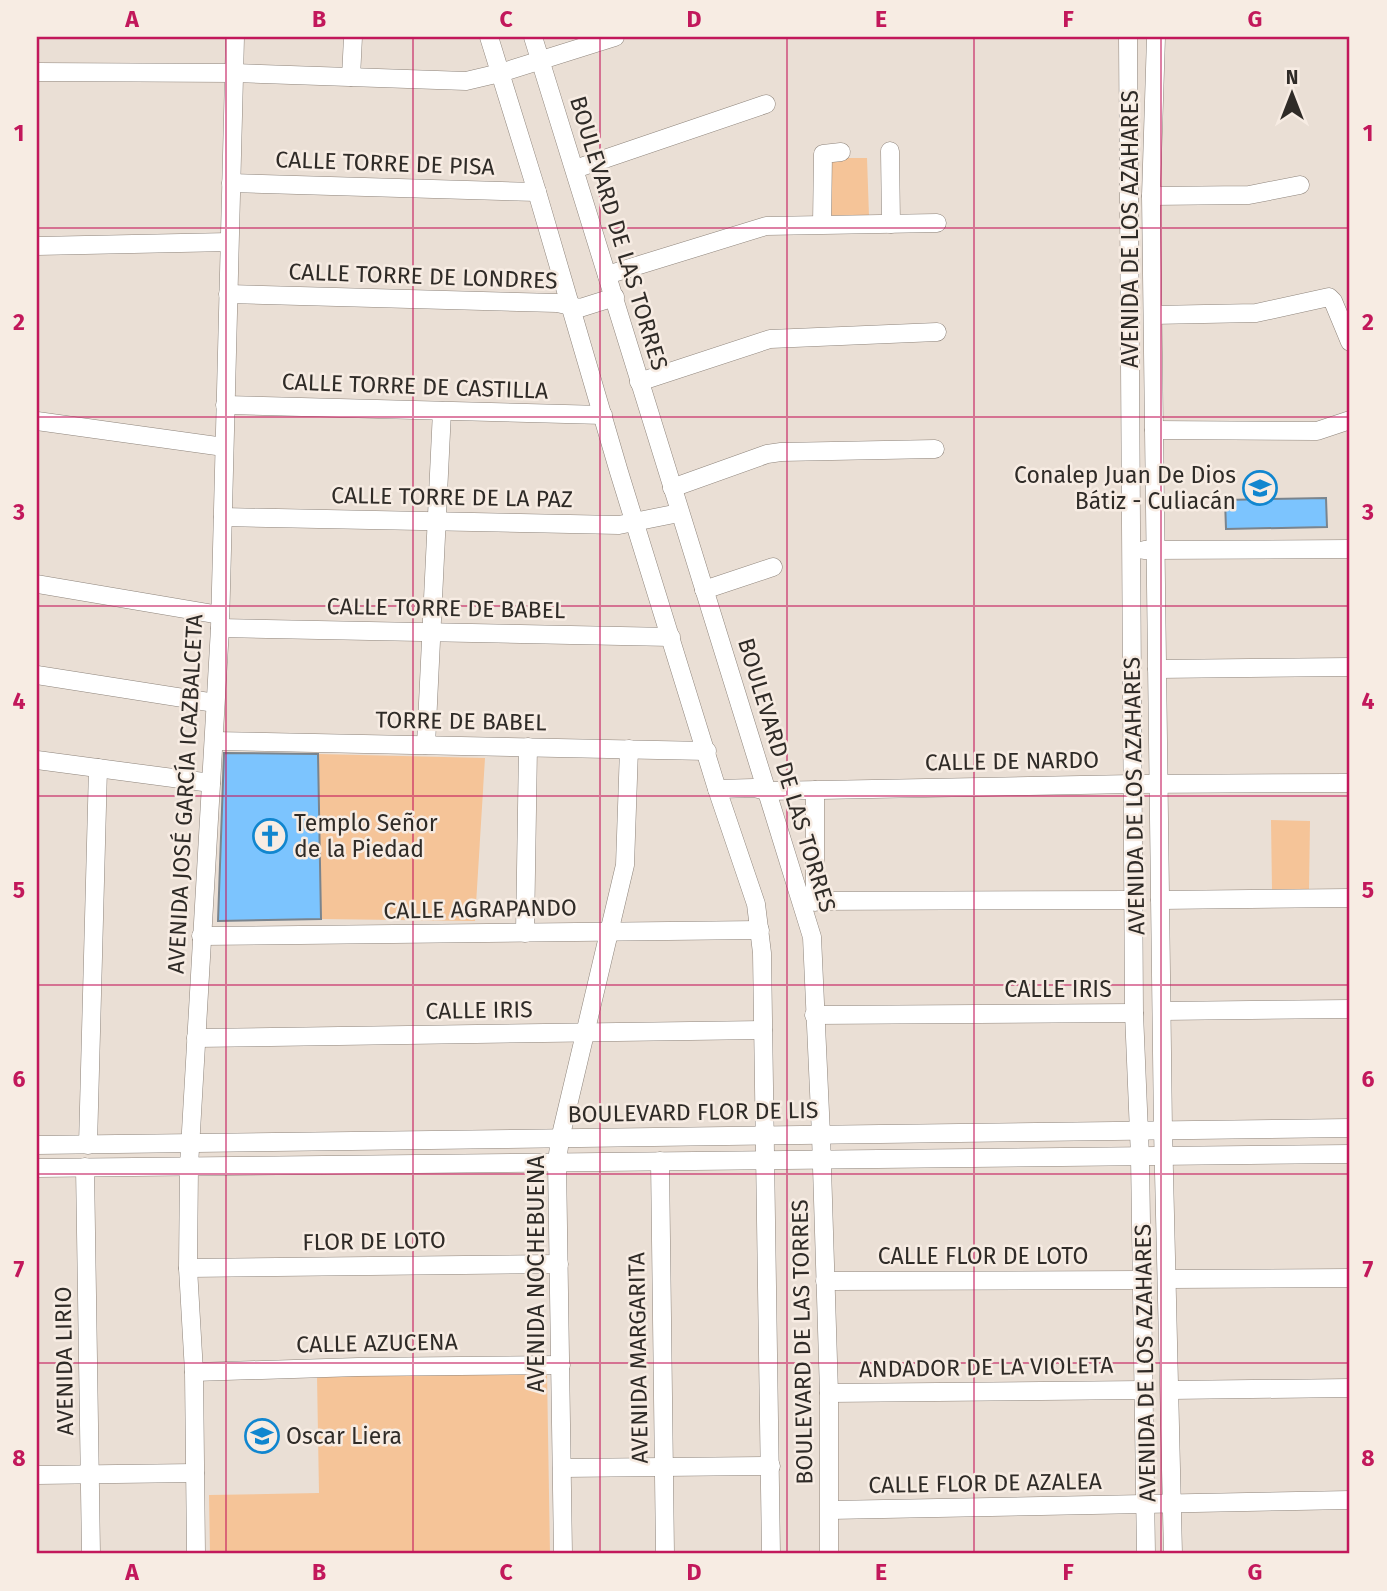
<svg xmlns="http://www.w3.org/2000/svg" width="1387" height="1591" viewBox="0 0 1387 1591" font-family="'Fira Sans',sans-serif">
<rect width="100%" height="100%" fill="#eadfd5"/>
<g fill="#f5c498">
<path d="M 824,158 L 867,158 L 869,216 L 825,216 Z"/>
<path d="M 318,754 L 485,758 L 475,921 L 321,919 Z"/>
<path d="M 1271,820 L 1310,821 L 1309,891 L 1272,891 Z"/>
<path d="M 547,1372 L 550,1554 L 210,1554 L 209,1495 L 319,1493 L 317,1376 Z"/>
</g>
<g fill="#7cc4fe" stroke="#7a848d" stroke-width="2">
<path d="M 1326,498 L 1327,527 L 1226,529 L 1225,500 Z"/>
<path d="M 224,753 L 318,754 L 321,919 L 218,921 Z"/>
</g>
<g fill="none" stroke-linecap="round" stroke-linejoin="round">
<g stroke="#8e847b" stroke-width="19">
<g id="minor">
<path d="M 489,37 L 537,192 L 619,472 L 717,789 L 756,904 L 762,953 L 771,1554"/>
<path d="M 533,37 L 812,937 L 821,1135 L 829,1393 L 829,1554"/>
<path d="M 1128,37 L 1134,1013 L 1140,1157 L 1146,1554"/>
<path d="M 1156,37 L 1151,196 L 1163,1130 L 1173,1554"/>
<path d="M 37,72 L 234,73 L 466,81 L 500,73 L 615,37"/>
<path d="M 351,77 L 353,37"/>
<path d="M 890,151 L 891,224"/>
<path d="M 575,169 L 766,104"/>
<path d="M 231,183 L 537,192"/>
<path d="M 1151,196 L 1249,195 L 1300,185"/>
<path d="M 822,224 L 823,154 L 841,152"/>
<path d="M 37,246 L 229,242"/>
<path d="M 607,275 L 766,226 L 937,223"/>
<path d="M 228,294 L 557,303 L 580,308 L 615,297"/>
<path d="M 1153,315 L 1256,313 L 1329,297 L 1333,301 L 1350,342"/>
<path d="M 639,382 L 770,339 L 937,332"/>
<path d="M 225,405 L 603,415"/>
<path d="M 37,421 L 224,447"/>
<path d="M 1154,430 L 1317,431 L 1350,420"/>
<path d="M 672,488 L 767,454 L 781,452 L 935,449"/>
<path d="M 223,517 L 619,525 L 679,513"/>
<path d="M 1144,550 L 1350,549"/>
<path d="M 37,584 L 220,615"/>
<path d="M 704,590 L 773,567"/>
<path d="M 220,628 L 671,637"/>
<path d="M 1157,669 L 1350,667"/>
<path d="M 37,675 L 215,703"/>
<path d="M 214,741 L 707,751"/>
<path d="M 426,745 L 442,411"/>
<path d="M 37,760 L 211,783"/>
<path d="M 717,789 L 754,788 L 767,791 L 1132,784 L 1350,783"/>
<path d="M 1160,900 L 1350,898"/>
<path d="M 802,901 L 1134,900"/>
<path d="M 815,902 L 815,790"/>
<path d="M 525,933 L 528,747"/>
<path d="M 201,936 L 760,930"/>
<path d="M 1162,1011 L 1350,1009"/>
<path d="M 814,1015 L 1134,1013"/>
<path d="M 196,1038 L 763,1030"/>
<path d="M 37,1145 L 1350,1128"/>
<path d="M 88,1145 L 98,768"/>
<path d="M 660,1161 L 665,1554"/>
<path d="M 85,1167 L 91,1554"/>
<path d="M 37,1168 L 1350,1154"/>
<path d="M 188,1268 L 559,1264"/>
<path d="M 1168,1279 L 1350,1278"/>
<path d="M 825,1281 L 1141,1280"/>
<path d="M 194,1372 L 358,1367 L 561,1365"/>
<path d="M 1170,1390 L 1350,1388"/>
<path d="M 829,1393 L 1143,1390"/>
<path d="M 562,1468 L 771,1466"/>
<path d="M 37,1475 L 195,1473"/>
<path d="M 830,1510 L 1350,1500"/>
<path d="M 196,1554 L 194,1372 L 188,1268 L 189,1166 L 220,628 L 235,37"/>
<path d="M 563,1554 L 557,1162 L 560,1139 L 625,865 L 629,749"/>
</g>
</g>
<use href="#minor" stroke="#fff" stroke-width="18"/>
</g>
<path fill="none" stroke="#c2185b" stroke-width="2" stroke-opacity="0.55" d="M 226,37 L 226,1554M 413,37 L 413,1554M 600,37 L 600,1554M 787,37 L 787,1554M 974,37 L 974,1554M 1161,37 L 1161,1554M 37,228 L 1350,228M 37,417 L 1350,417M 37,606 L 1350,606M 37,796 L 1350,796M 37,985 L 1350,985M 37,1174 L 1350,1174M 37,1363 L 1350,1363"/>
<defs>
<g id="school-ring" transform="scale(1.75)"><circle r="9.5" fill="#f7ece3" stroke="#1186cf" stroke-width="1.5"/><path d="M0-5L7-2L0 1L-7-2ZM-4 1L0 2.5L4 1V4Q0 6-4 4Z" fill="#1186cf"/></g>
<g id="church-ring" transform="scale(1.75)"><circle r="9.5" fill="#f7ece3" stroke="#1186cf" stroke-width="1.5"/><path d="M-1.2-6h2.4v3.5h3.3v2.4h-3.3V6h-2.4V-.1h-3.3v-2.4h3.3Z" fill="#1186cf"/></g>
</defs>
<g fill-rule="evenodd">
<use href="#school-ring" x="1260" y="488"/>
<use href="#church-ring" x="270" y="836"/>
<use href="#school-ring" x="262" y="1436"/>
</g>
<g text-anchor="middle" stroke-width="5" stroke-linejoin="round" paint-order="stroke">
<g font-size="23" fill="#2f2b27" stroke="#f7ece3">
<text transform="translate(385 163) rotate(2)" y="8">CALLE TORRE DE PISA</text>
<text transform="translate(1130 229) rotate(-90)" y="8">AVENIDA DE LOS AZAHARES</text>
<text transform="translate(619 233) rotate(73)" y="8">BOULEVARD DE LAS TORRES</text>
<text transform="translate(423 276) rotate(2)" y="8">CALLE TORRE DE LONDRES</text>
<text transform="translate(415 386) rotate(2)" y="8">CALLE TORRE DE CASTILLA</text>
<text transform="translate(452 497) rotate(1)" y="8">CALLE TORRE DE LA PAZ</text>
<text transform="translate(446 608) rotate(1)" y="8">CALLE TORRE DE BABEL</text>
<text transform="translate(461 721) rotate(1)" y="8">TORRE DE BABEL</text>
<text transform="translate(1012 761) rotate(-1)" y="8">CALLE DE NARDO</text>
<text transform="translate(787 775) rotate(73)" y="8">BOULEVARD DE LAS TORRES</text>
<text transform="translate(185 794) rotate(-87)" y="8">AVENIDA JOSÉ GARCÍA ICAZBALCETA</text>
<text transform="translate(1134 796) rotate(-91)" y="8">AVENIDA DE LOS AZAHARES</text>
<text transform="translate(480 909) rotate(-1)" y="8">CALLE AGRAPANDO</text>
<text x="1058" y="997">CALLE IRIS</text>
<text transform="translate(479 1010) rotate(-1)" y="8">CALLE IRIS</text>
<text transform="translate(693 1112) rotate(-1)" y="8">BOULEVARD FLOR DE LIS</text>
<text transform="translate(374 1241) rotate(-1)" y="8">FLOR DE LOTO</text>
<text x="983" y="1264">CALLE FLOR DE LOTO</text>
<text transform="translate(536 1274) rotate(-90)" y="8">AVENIDA NOCHEBUENA</text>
<text transform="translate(802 1342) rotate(-91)" y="8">BOULEVARD DE LAS TORRES</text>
<text transform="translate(377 1343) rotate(-1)" y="8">CALLE AZUCENA</text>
<text transform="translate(638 1358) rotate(-91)" y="8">AVENIDA MARGARITA</text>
<text transform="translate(64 1361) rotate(-91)" y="8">AVENIDA LIRIO</text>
<text transform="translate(1145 1363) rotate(-91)" y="8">AVENIDA DE LOS AZAHARES</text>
<text transform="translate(986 1367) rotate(-1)" y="8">ANDADOR DE LA VIOLETA</text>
<text transform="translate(985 1483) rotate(-1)" y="8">CALLE FLOR DE AZALEA</text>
</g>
<g font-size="23" fill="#2f2b27" stroke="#f7ece3" text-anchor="start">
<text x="1236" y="483" text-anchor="end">Conalep Juan De Dios<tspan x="1236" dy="26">Bátiz - Culiacán</tspan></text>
<text x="294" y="831">Templo Señor<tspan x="294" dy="26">de la Piedad</tspan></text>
<text x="286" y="1444">Oscar Liera</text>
</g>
</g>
<rect width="1387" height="1591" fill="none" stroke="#f7ece3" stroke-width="77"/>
<g transform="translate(1292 94)" stroke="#f7ece3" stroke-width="5" paint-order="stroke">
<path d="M0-5L12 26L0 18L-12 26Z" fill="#2f2b27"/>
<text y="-10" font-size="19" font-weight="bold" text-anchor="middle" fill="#2f2b27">N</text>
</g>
<rect x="38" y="38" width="1310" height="1514" fill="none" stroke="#c2185b" stroke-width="2.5"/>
<g font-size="23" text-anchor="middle" font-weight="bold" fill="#c2185b">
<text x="132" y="27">A</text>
<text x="319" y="27">B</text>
<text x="506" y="27">C</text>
<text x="694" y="27">D</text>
<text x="881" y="27">E</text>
<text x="1068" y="27">F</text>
<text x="1255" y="27">G</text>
<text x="19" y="141">1</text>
<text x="1368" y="141">1</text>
<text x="19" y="330">2</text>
<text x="1368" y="330">2</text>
<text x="19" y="520">3</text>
<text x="1368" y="520">3</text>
<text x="19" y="709">4</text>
<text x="1368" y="709">4</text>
<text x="19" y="898">5</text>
<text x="1368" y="898">5</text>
<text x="19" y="1087">6</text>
<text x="1368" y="1087">6</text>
<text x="19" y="1277">7</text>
<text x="1368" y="1277">7</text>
<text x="19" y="1466">8</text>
<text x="1368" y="1466">8</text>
<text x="132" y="1580">A</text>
<text x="319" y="1580">B</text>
<text x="506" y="1580">C</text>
<text x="694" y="1580">D</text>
<text x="881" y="1580">E</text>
<text x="1068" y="1580">F</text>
<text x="1255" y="1580">G</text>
</g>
</svg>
